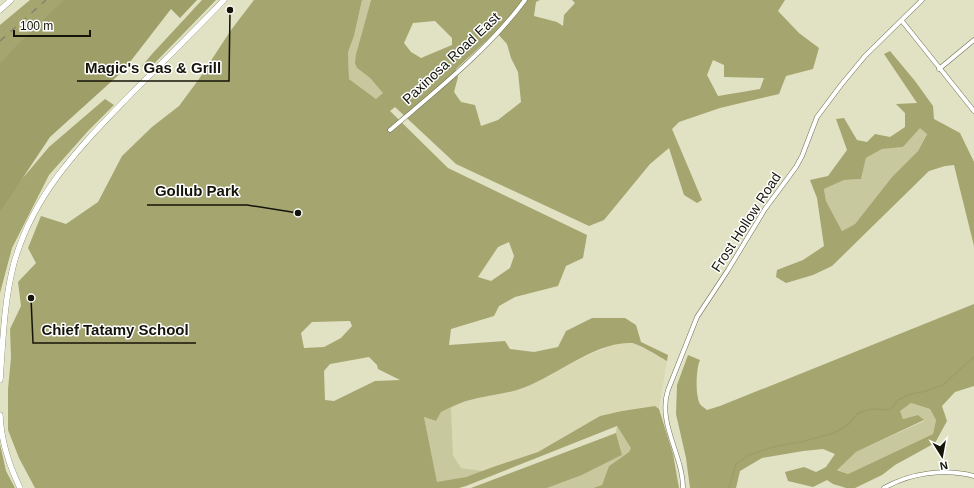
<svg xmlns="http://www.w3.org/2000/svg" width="974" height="488" viewBox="0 0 974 488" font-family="Arial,sans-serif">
<rect width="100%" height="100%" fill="#e1e2c4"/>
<path fill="#d9dab4" d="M 634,343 L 667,361 L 659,409 L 655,406 L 600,416 L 538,452 L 483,471 L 461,468 L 453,454 L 451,407 L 465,401 L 487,396 L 550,376 L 559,369 L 586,356 L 615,344 Z"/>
<g fill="#c7c89d">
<path d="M 362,0 L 371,0 L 356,54 L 357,68 L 370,78 L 395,106 L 376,99 L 349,79 L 348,52 L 354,36 Z"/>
<path d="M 920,127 L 927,133 L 918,151 L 892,177 L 855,224 L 842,231 L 826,201 L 824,189 L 844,180 L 861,179 L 866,158 L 882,149 L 903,147 Z"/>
<path d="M 911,403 L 930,409 L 936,420 L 933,434 L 848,474 L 836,469 L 856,452 L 924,421 L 918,415 L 903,419 L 899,411 Z"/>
<path d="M 451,407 L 453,455 L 461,468 L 483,471 L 466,477 L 437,483 L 424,417 L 436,421 L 441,412 Z"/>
<path d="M 617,426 L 632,448 L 629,452 L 609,466 L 602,485 L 593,488 L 547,488 L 582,475 L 622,455 L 616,433 Z"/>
</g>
<g fill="#a4a56f" fill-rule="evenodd">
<path d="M 30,0 L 73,0 L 0,74 L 0,25 Z"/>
<path d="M 202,0 L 216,0 L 149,69 L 142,66 L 152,54 Z"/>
<path d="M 254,0 L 362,0 L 354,36 L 348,52 L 349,79 L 376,99 L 383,93 L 370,78 L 357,68 L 355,63 L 356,54 L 371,0 L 540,0 L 536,2 L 534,16 L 557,22 L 563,26 L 564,15 L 575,3 L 572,0 L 785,0 L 778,11 L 799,33 L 819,48 L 813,69 L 786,76 L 779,94 L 720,108 L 679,122 L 672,129 L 702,200 L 697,203 L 684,195 L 669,148 L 650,164 L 604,220 L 589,226 L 456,164 L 395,107 L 390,111 L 448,168 L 587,235 L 583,258 L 566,266 L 558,286 L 515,297 L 499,306 L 494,316 L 451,329 L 449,345 L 505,341 L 510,349 L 534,352 L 558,347 L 566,331 L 592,318 L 625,318 L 636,325 L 641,342 L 668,355 L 667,361 C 660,357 639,344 632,343 C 594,341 553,379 517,390 C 500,395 483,396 466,401 C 457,404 449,408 441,412 L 436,421 L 424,417 L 437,482 L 466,477 L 493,467 L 538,452 L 600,416 L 622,411 L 655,406 L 659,409 L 673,454 L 679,488 L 593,488 L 602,485 L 609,466 L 629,452 L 631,448 L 617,426 L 466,486 L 459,488 L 35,488 L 19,458 L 8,430 L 8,389 L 11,358 L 10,329 L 21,306 L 18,282 L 36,263 L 28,248 L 41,216 L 66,224 L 98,202 L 122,156 L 152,127 L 179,106 L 199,79 L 231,30 ZM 435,21 L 452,38 L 452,45 L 421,58 L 411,52 L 404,43 L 413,23 ZM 496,32 L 507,44 L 511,58 L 518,72 L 521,102 L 498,120 L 481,126 L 475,105 L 461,102 L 454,92 L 458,77 L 456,69 ZM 713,60 L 724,65 L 724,77 L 764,78 L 760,89 L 718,96 L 707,75 ZM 509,242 L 514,256 L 510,268 L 491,281 L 478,277 L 498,247 ZM 350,321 L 352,326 L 341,338 L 324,347 L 304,348 L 301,333 L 312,322 ZM 369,357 L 377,365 L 378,369 L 400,380 L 375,381 L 334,401 L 325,400 L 324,371 L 330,364 Z"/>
<path d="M 890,51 L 915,81 L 933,106 L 934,119 L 960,133 L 974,162 L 974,246 L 954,165 L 945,166 L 929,171 L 832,266 L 813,275 L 786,283 L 776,277 L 777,270 L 803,260 L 824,246 L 817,198 L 810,180 L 828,176 L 847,150 L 836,119 L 844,118 L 857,140 L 867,142 L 875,134 L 890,137 L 905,127 L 905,113 L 896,104 L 917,103 L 884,54 ZM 920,128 L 927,134 L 918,151 L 892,177 L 855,224 L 842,231 L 826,201 L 824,189 L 844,180 L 861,179 L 866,158 L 882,149 L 903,147 Z"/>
<path d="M 105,99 L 114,105 L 88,131 L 49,175 L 12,248 L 0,293 L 0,205 L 49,147 Z"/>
<path d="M 974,304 L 974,386 L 955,392 L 942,406 L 947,421 L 935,443 L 895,465 L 882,475 L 855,488 L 846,488 L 833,484 L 827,480 L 813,487 L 788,481 L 785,472 L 804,467 L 816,472 L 826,467 L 835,454 L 823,449 L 803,451 L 762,458 L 740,471 L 736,488 L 690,488 L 686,458 L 676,414 L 677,385 L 688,355 L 700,360 C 696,369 695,395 700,404 C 701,406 705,408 707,410 L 720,406 ZM 911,403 L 930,409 L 936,420 L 933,434 L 848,474 L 837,470 L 856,452 L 924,420 L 918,415 L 903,419 L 900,411 Z"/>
<path d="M 616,433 L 622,455 L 582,475 L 547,488 L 471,488 Z"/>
<path d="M 0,444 L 6,471 L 15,488 L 0,488 Z"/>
</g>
<path fill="#9e9e69" d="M 64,0 L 197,0 L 180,18 L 171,9 L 123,71 L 50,137 L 0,212 L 0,64 L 16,46 Z"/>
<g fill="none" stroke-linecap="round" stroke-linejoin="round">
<path stroke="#9e9e69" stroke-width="1.5" d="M 729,488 L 736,464 L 749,455 L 769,448 L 788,444 L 801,442 L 834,433 L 849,424 L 858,413 L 872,409 L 890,410 L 898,400 L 911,394 L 926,391 L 943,385 L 974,357"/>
<g stroke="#6f7055" stroke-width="5">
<g id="street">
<path d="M 902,21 L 974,111"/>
<path d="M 939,69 L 974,40"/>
<path d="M 390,130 C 437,90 488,50 525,0"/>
<path d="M 683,488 C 683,455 657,423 668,390 L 697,317 L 728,270 L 765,209 L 796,167 L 802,156 L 817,117 L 841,85 L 865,56 L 922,0"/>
<path d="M 884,488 C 910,473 945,468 974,476"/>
</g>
</g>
<g stroke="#6f7055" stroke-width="6">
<g id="secondary">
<path d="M 0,10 L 11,0"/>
<path d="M 0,380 C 3,340 4,301 14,263 C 34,192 81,146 130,95 C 162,63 193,32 224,0"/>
<path d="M 0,415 C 1,441 9,465 20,488"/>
</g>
</g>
<use href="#street" stroke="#fff" stroke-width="4"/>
<use href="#secondary" stroke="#fff" stroke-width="5.5"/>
<path stroke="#84846f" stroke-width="1.5" stroke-dasharray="7 7" stroke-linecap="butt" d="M 0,41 L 46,0"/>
</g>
<g text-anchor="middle" stroke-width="3" stroke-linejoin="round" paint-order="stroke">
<g font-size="14" fill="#141409" stroke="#fff">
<text transform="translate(451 58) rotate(-43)" y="5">Paxinosa Road East</text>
<text transform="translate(746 222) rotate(-57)" y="5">Frost Hollow Road</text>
</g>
</g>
<path fill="none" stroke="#141409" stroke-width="1.5" d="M230 10L229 81H77M298 213L247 205H147M31 298L33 343H196"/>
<g fill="#141409" stroke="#fff" stroke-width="1.5">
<circle cx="230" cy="10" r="4"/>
<circle cx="298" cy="213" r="4"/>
<circle cx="31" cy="298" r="4"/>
</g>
<g font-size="15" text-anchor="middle" font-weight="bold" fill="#141409" stroke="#fff" stroke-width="3" stroke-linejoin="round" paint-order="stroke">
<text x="153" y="73">Magic's Gas &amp; Grill</text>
<text x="197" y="196">Gollub Park</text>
<text x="115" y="335">Chief Tatamy School</text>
</g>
<g transform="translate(942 456) rotate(169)" stroke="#ffffff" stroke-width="3" paint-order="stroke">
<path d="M0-3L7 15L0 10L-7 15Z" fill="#141409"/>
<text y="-6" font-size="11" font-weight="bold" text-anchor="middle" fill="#141409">N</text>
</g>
<path d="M14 30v6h76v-6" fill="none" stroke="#141409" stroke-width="2"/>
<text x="20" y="30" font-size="12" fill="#141409" stroke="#ffffff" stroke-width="3" paint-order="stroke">100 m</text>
</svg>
